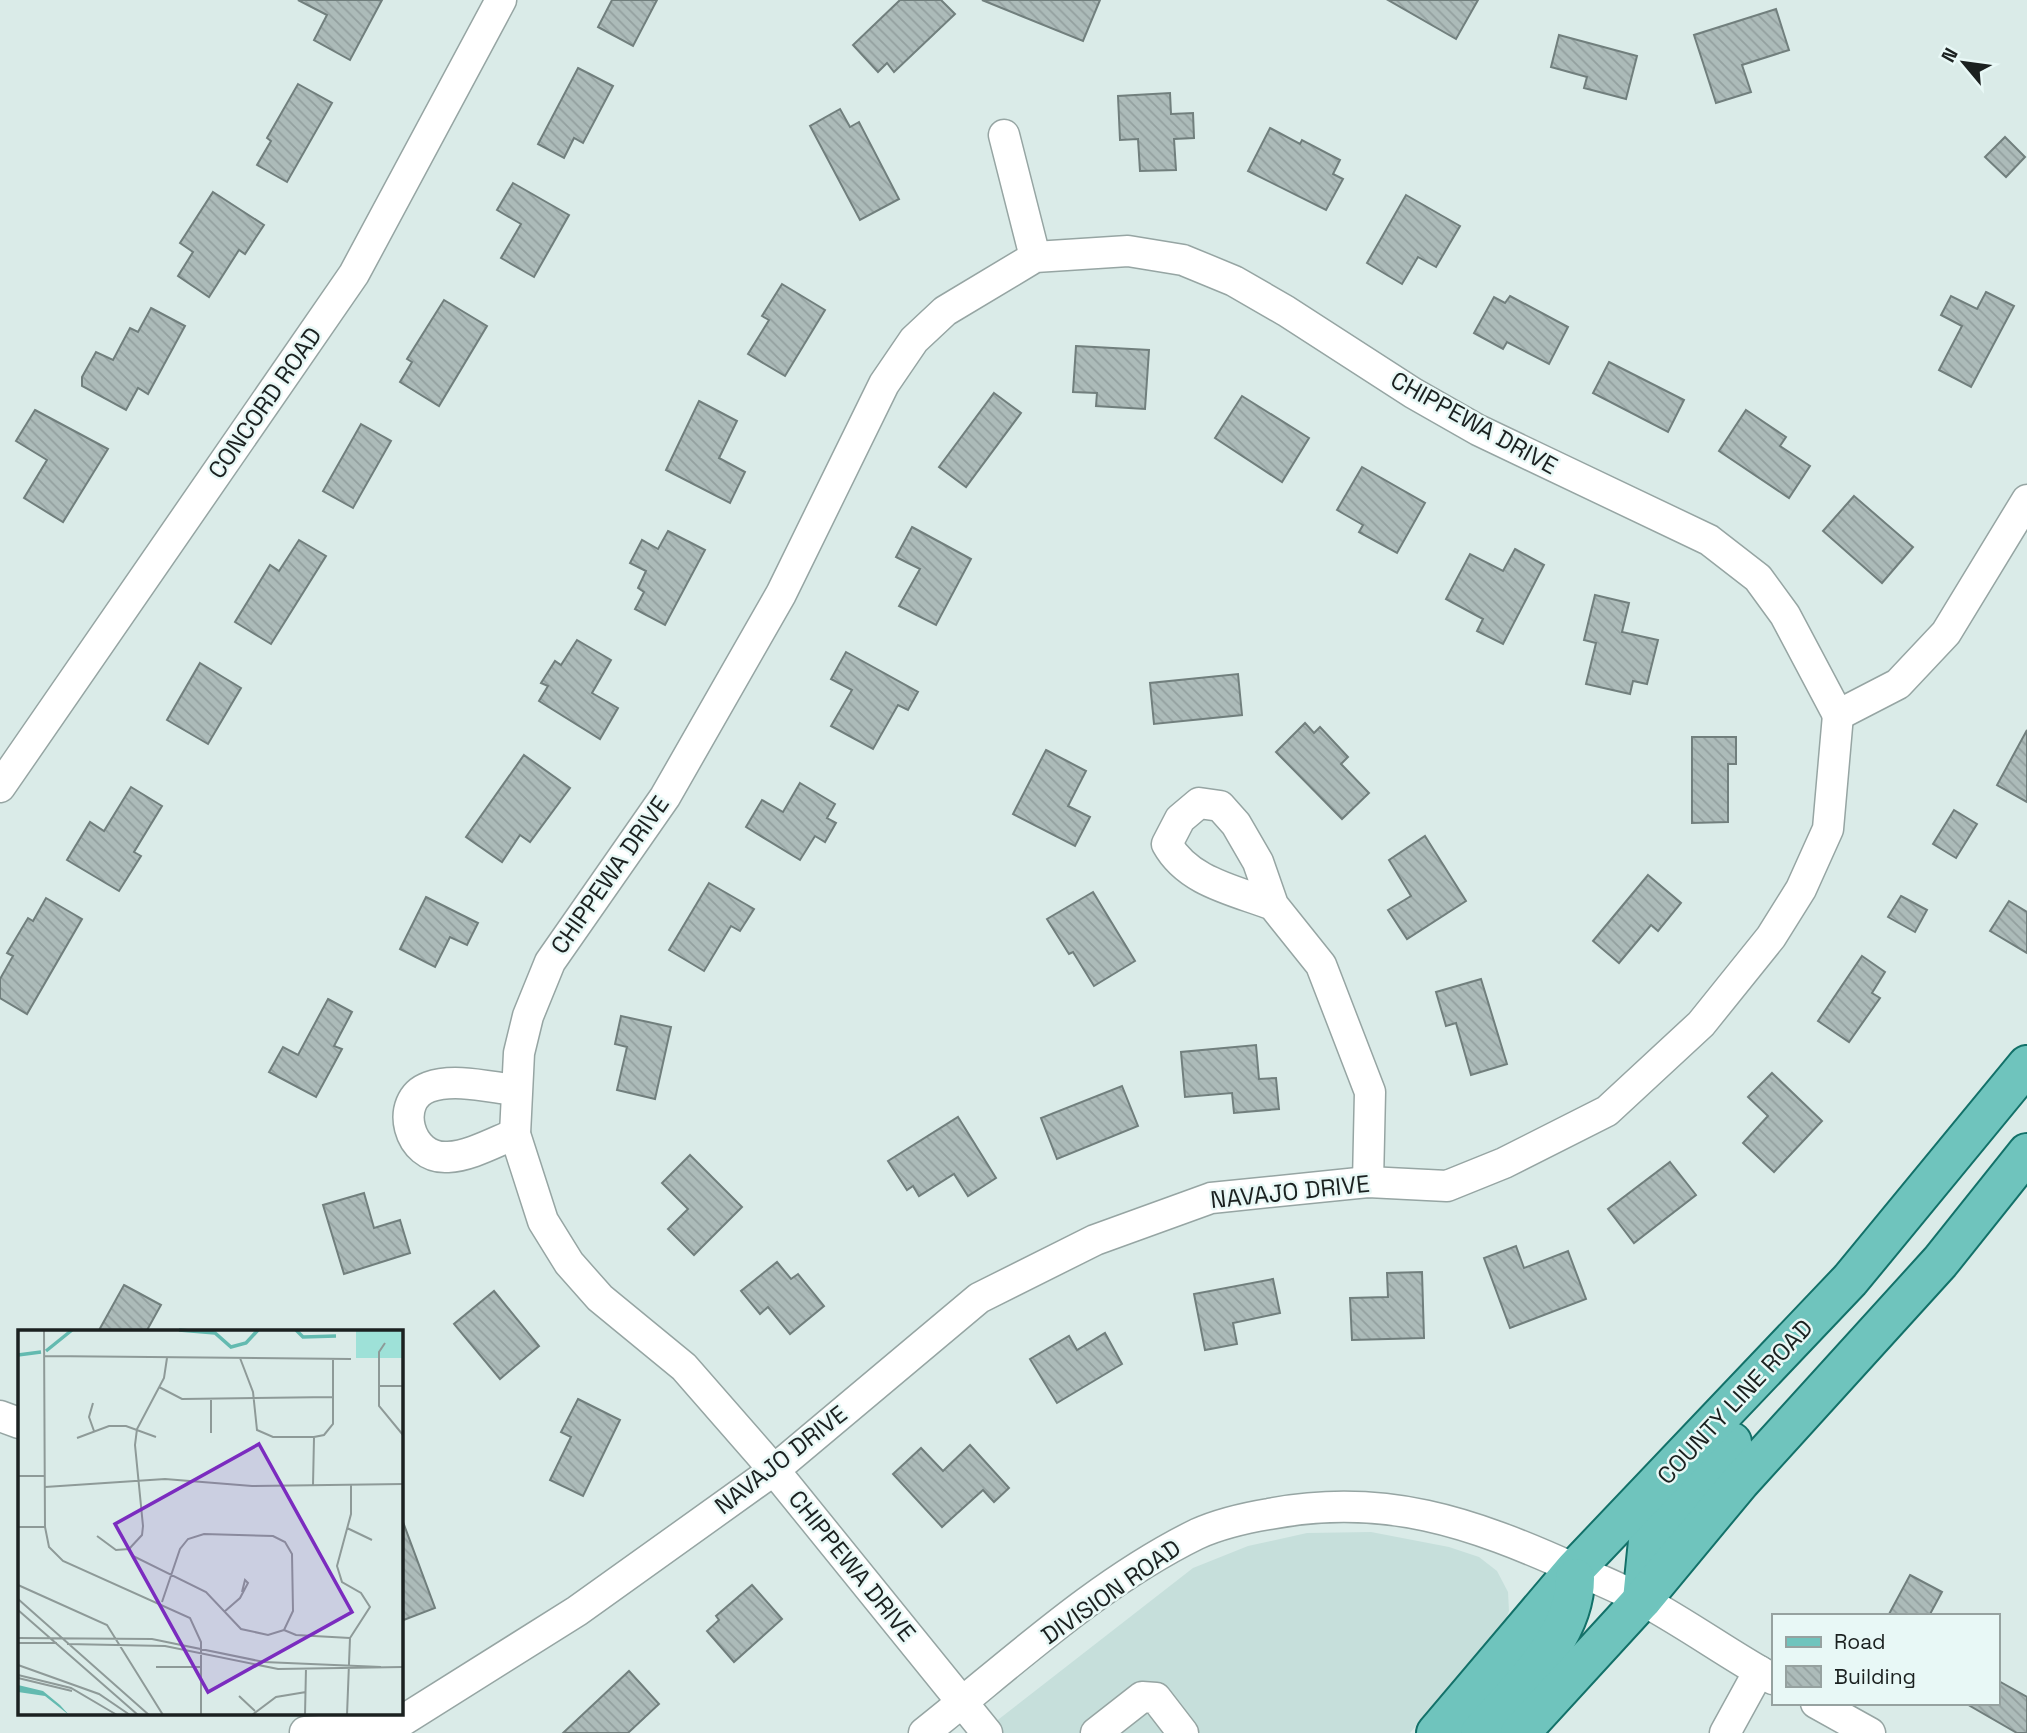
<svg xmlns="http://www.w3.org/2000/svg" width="2027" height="1733" viewBox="0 0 2027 1733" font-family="'Space Grotesk',sans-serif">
<defs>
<pattern id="building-back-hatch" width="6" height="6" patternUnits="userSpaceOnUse" patternTransform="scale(1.75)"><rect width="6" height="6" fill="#acbbb9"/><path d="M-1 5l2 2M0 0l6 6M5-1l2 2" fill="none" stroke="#93a09f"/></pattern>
</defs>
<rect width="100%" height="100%" fill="#daebe8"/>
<path fill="#c6dfdb" d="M 1371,1532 L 1449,1547 L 1479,1557 L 1497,1571 L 1508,1592 L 1509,1611 L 1504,1624 L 1410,1733 L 981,1733 L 1193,1568 L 1248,1546 L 1307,1533 Z"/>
<g fill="url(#building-back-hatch)" stroke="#717f7d" stroke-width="2">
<path d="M 298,0 L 382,0 L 350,60 L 314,40 L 327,15 Z"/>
<path d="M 612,0 L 657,0 L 633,46 L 598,27 Z"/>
<path d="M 900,0 L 941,0 L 955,14 L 894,72 L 887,63 L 878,72 L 853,45 Z"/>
<path d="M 982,0 L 1100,0 L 1083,41 Z"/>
<path d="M 1388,0 L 1478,0 L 1456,39 Z"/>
<path d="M 1776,9 L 1789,50 L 1742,65 L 1751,92 L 1716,103 L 1694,35 Z"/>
<path d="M 1559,35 L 1637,56 L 1626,99 L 1584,88 L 1587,77 L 1551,67 Z"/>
<path d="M 578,68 L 613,86 L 583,143 L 574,138 L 564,158 L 538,144 Z"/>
<path d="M 298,84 L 332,103 L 287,182 L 257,165 L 271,141 L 267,138 Z"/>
<path d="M 1170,93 L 1171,114 L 1193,113 L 1194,138 L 1174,139 L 1176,170 L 1140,171 L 1138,139 L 1120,140 L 1118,96 Z"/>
<path d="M 840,109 L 850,127 L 859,122 L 899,199 L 860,220 L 810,126 Z"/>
<path d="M 1270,128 L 1300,144 L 1302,140 L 1340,160 L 1333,174 L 1343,179 L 1326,210 L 1248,171 Z"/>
<path d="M 2005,137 L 2025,157 L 2006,177 L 1985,157 Z"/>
<path d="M 513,183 L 569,215 L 534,277 L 501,258 L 521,224 L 497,210 Z"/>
<path d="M 213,192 L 264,225 L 245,254 L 239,250 L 209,297 L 178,276 L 193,252 L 180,243 Z"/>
<path d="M 1406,195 L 1460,226 L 1436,267 L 1418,257 L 1402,284 L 1367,263 Z"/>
<path d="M 782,284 L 825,310 L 785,376 L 748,354 L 769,320 L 762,316 Z"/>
<path d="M 1986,292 L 2014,306 L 1971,387 L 1939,370 L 1962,326 L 1941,315 L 1951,296 L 1977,309 Z"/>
<path d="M 1510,296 L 1568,327 L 1549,364 L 1507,342 L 1503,349 L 1474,333 L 1494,297 L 1505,303 Z"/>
<path d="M 444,300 L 487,326 L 439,406 L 400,382 L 412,362 L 407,359 Z"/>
<path d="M 151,308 L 185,326 L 148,394 L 138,388 L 126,410 L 82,386 L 82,377 L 96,352 L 113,360 L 130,328 L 138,332 Z"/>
<path d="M 1076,346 L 1149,350 L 1145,409 L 1096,406 L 1097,393 L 1073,392 Z"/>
<path d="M 1609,362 L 1684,400 L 1668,432 L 1593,393 Z"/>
<path d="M 994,393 L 1021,413 L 966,487 L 939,467 Z"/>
<path d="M 1242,396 L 1309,438 L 1282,482 L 1215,438 Z"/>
<path d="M 699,401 L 737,421 L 719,458 L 745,472 L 730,503 L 666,470 Z"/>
<path d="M 35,410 L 108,449 L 63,522 L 24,498 L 47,460 L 16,441 Z"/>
<path d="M 1746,410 L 1786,437 L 1780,446 L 1810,466 L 1789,498 L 1719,451 Z"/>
<path d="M 361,424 L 391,441 L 353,508 L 323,491 Z"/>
<path d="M 1362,467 L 1425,503 L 1397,553 L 1359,532 L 1363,525 L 1337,510 Z"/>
<path d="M 1854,496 L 1913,547 L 1882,583 L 1823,531 Z"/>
<path d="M 912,527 L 971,559 L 936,625 L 899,606 L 920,569 L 896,557 Z"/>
<path d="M 668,531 L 705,550 L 665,625 L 635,609 L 644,592 L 638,588 L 646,571 L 630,563 L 642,540 L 658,549 Z"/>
<path d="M 299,540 L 326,556 L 271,644 L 235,622 L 270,565 L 279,571 Z"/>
<path d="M 1515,549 L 1544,565 L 1503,644 L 1477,631 L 1483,619 L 1446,599 L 1470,554 L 1503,571 Z"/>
<path d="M 1595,595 L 1629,603 L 1622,632 L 1658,640 L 1647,684 L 1633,681 L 1630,694 L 1586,684 L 1596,643 L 1584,640 Z"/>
<path d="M 577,640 L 611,660 L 592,693 L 618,708 L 600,739 L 539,701 L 548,686 L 541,683 L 555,661 L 561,665 Z"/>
<path d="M 846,652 L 918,692 L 908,710 L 898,705 L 873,749 L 831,726 L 852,690 L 831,679 Z"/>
<path d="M 200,663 L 241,688 L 208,744 L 167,720 Z"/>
<path d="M 1238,674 L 1242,715 L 1154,724 L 1150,683 Z"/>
<path d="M 1305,723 L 1314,733 L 1320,727 L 1348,757 L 1341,764 L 1369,793 L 1342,819 L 1276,752 Z"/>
<path d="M 2027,730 L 2027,802 L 1997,785 Z"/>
<path d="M 1692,737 L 1736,737 L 1736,764 L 1728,764 L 1728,822 L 1692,823 Z"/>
<path d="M 1046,750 L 1086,771 L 1068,806 L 1090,817 L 1075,846 L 1013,814 Z"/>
<path d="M 524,755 L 570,788 L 530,842 L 520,835 L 502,862 L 466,837 Z"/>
<path d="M 800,783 L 835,804 L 827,818 L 836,823 L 825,842 L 815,836 L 800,860 L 746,827 L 762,800 L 783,812 Z"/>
<path d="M 131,787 L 162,806 L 134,852 L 141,856 L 119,891 L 67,860 L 90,822 L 104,831 Z"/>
<path d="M 1954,810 L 1977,824 L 1956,858 L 1933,844 Z"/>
<path d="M 1425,836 L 1466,901 L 1407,939 L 1388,910 L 1411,896 L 1389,860 Z"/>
<path d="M 1648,875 L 1681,903 L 1658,931 L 1651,925 L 1619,963 L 1593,941 Z"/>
<path d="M 709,883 L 754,909 L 740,931 L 731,926 L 704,971 L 669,950 Z"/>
<path d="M 1093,892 L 1135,961 L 1094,986 L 1073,952 L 1069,954 L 1047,919 Z"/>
<path d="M 1901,896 L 1927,910 L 1915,932 L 1888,917 Z"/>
<path d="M 426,897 L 478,923 L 467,945 L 450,937 L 435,967 L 400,949 Z"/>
<path d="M 46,898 L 82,919 L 27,1014 L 0,998 L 0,979 L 13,956 L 7,953 L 28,918 L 33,921 Z"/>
<path d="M 2009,901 L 2027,912 L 2027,953 L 1990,931 Z"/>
<path d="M 1862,956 L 1885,972 L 1872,993 L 1880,998 L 1849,1042 L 1818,1021 Z"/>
<path d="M 1481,979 L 1507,1064 L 1471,1075 L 1456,1023 L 1446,1026 L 1436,992 Z"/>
<path d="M 328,999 L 352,1012 L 334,1046 L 342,1049 L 316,1097 L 269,1072 L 283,1047 L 298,1055 Z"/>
<path d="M 621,1016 L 671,1027 L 655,1099 L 617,1090 L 627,1047 L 615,1044 Z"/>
<path d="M 1256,1045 L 1259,1079 L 1276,1078 L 1279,1109 L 1234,1113 L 1232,1093 L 1185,1097 L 1181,1052 Z"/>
<path d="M 1772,1073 L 1822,1121 L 1774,1172 L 1743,1143 L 1768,1116 L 1748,1097 Z"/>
<path d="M 1122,1086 L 1138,1126 L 1057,1159 L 1041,1118 Z"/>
<path d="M 958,1117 L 996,1178 L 968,1196 L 954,1174 L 919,1196 L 913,1186 L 907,1190 L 888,1161 Z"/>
<path d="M 690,1155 L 742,1207 L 694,1255 L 668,1229 L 688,1209 L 662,1183 Z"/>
<path d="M 1670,1162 L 1696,1195 L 1634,1243 L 1608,1209 Z"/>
<path d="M 364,1193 L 374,1228 L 400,1220 L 410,1253 L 344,1274 L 323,1205 Z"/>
<path d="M 1516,1246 L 1524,1268 L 1568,1251 L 1586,1299 L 1510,1328 L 1484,1258 Z"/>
<path d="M 777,1262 L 791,1279 L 798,1274 L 824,1306 L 790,1334 L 768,1307 L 760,1314 L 741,1291 Z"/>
<path d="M 1422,1272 L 1424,1338 L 1352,1340 L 1350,1298 L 1388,1297 L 1387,1273 Z"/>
<path d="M 1273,1279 L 1280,1313 L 1233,1323 L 1237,1344 L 1205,1350 L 1194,1294 Z"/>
<path d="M 124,1285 L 161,1305 L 146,1332 L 98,1332 Z"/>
<path d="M 494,1291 L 539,1346 L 500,1379 L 454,1324 Z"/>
<path d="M 1105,1333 L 1122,1364 L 1057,1403 L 1030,1359 L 1069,1336 L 1077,1350 Z"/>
<path d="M 578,1399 L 620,1420 L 583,1496 L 550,1480 L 571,1437 L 561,1432 Z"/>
<path d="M 970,1445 L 1009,1488 L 994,1502 L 983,1490 L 942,1527 L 893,1474 L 921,1448 L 943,1471 Z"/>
<path d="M 403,1522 L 435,1608 L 401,1621 L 401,1523 Z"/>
<path d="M 1910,1575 L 1942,1592 L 1929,1616 L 1888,1616 Z"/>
<path d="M 752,1585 L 782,1619 L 734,1662 L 707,1631 L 719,1620 L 716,1616 Z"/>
<path d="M 629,1671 L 659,1704 L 628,1733 L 563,1733 Z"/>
<path d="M 1997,1680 L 2027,1697 L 2027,1733 L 2017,1733 L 1965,1703 L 1997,1703 Z"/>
</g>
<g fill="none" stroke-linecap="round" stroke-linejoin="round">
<g stroke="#96a5a3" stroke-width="33">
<g id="minor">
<path d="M 1004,135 L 1035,257"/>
<path d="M 1838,715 L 1898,684 L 1946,633 L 2027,500"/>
<path d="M 0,787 L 354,274 L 501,0"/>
<path d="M 1273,905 C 1234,890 1188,882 1167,844 L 1180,819 L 1199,803 L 1220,806 L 1236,824 L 1258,862 L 1273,905 L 1321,965 L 1370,1092 L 1368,1182"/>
<path d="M 515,1134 C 495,1142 470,1156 448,1157 C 408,1160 393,1100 429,1087 C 454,1078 489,1087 515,1090"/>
<path d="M 0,1416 L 19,1423"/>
<path d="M 1816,1703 L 1870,1733"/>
<path d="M 305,1732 L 394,1726 L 577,1611 L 774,1470 L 979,1298 L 1095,1240 L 1211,1198 L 1368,1182 L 1447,1186 L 1504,1163 L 1607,1111 L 1701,1024 L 1771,937 L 1801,889 L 1828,829 L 1838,715"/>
<path d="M 924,1733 C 1011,1664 1097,1583 1197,1534 C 1219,1524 1245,1518 1269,1514 C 1384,1492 1471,1522 1575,1569 C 1597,1579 1620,1588 1642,1600 C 1687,1624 1729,1655 1773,1679"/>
<path d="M 987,1733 L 774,1470 L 684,1367 L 600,1298 L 569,1263 L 543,1221 L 515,1134 L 519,1053 L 528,1016 L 550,962 L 665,797 L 781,594 L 884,384 L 914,340 L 945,311 L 1035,257 L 1128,251 L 1183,260 L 1234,281 L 1286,311 L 1413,393 L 1478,430 L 1709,540 L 1758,578 L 1785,615 L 1838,715"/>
<path d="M 1096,1733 L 1142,1697 L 1156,1698 L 1183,1733"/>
<path d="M 1725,1733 L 1759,1671"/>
</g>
</g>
<g stroke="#137169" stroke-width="42">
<g id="major">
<path d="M 1642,1600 L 1648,1541 L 1670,1511 L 1732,1442"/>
<path d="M 1436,1733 L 1575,1569 L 1850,1280 L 2027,1065"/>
<path d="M 1480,1733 C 1516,1690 1575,1639 1575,1578"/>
<path d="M 1520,1733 L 1642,1600 L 1740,1482 L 1940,1262 L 2027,1153"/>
</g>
</g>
<use href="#minor" stroke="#fff" stroke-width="30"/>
<use href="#major" stroke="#6fc4bd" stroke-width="38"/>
</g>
<g text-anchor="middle" stroke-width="5" stroke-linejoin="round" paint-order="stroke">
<g font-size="24" fill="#1b2120" stroke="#e8f8f6">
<text transform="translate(265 403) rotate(-55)" y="8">CONCORD ROAD</text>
<text transform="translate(1474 423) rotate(29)" y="8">CHIPPEWA DRIVE</text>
<text transform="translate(610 875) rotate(-55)" y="8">CHIPPEWA DRIVE</text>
<text transform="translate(1290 1192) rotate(-6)" y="8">NAVAJO DRIVE</text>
<text transform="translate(1735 1402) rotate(-47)" y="8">COUNTY LINE ROAD</text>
<text transform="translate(781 1460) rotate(-38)" y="8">NAVAJO DRIVE</text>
<text transform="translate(852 1566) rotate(51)" y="8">CHIPPEWA DRIVE</text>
<text transform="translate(1111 1592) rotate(-35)" y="8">DIVISION ROAD</text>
</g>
</g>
<g transform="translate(18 1330)">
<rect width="385" height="385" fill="#daebe8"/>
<path d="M 338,0 L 385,0 L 385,28 L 338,28 Z" fill="#9ee1d8"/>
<path d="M 0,355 L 25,361 L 42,375 L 51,385 L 27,366 L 0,362 Z" fill="#63bab0"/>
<path fill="none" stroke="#63bab0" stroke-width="3.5" d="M 161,0 L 197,3 L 213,17 L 228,13 L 240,0M 278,0 L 285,7 L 318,6M 28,21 L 54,0M 0,25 L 23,22"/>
<path fill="none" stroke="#8e9a98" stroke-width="2" d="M 26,0 L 27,197 L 31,217 L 45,231 L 172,288 L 183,312 L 183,385M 367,13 L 361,22 L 361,76 L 385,105M 26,26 L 333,29M 222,28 L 235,62 L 239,100 L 255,107 L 296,107 L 306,105 L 315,94 L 315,28M 361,56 L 385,56M 141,57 L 164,69 L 315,67M 193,70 L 193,103M 75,73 L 71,87 L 76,101M 59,108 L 91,96 L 108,96 L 138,107M 0,146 L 26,146M 295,155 L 296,108M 27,157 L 147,149 L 234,156 L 385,154M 0,197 L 27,197M 329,198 L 354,210M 79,206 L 98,220 L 111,219M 111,219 L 124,205 L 125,196 L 117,115 L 119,99 L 146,48 L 149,28M 111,219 L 115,226 L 188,262 L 223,299 L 250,305 L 266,300M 0,255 L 89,295 L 145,385M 0,269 L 131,385M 144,272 L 162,219 L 170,209 L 186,204 L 255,206 L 267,212 L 274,224 L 275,281 L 266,300M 0,280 L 120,385M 206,282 L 222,268 L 230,253 L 227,250 L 224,262M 266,300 L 278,305 L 332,308M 0,308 L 134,309 L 246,332 L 363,337M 0,313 L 39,313M 49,314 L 147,316 L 260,339 L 385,337M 0,335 L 81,364 L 112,385M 138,337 L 183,337M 0,345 L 53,358 L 99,385M 0,348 L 54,361M 221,366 L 237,381M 234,385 L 258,367 L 288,362M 287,385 L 288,338M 329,385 L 332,308 L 352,277 L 343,263 L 324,252 L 319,236 L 333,184 L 333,155"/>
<path fill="#7b2cbf" fill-opacity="0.15" stroke="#7b2cbf" stroke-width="3.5" d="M 241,114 L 334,282 L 190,362 L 97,194 Z"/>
<rect width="385" height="385" fill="none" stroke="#1b2120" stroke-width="3.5"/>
</g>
<rect x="1772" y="1614" width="228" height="91" fill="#e8f8f6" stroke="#96a2a0" stroke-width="2"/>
<rect x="1786" y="1637" width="35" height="10" fill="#6fc4bd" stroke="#96a2a0" stroke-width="2"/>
<text x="1834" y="1649" font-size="21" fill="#1b2120">Road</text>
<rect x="1786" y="1666" width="35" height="21" fill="url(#building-back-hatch)" stroke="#96a2a0" stroke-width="2"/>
<text x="1834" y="1684" font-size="21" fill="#1b2120">Building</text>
<g transform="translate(1964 63) rotate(299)" stroke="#e8f8f6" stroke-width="5" paint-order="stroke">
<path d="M0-5L12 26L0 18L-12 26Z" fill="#1b2120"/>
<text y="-10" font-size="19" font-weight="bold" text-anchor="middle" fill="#1b2120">N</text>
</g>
</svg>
